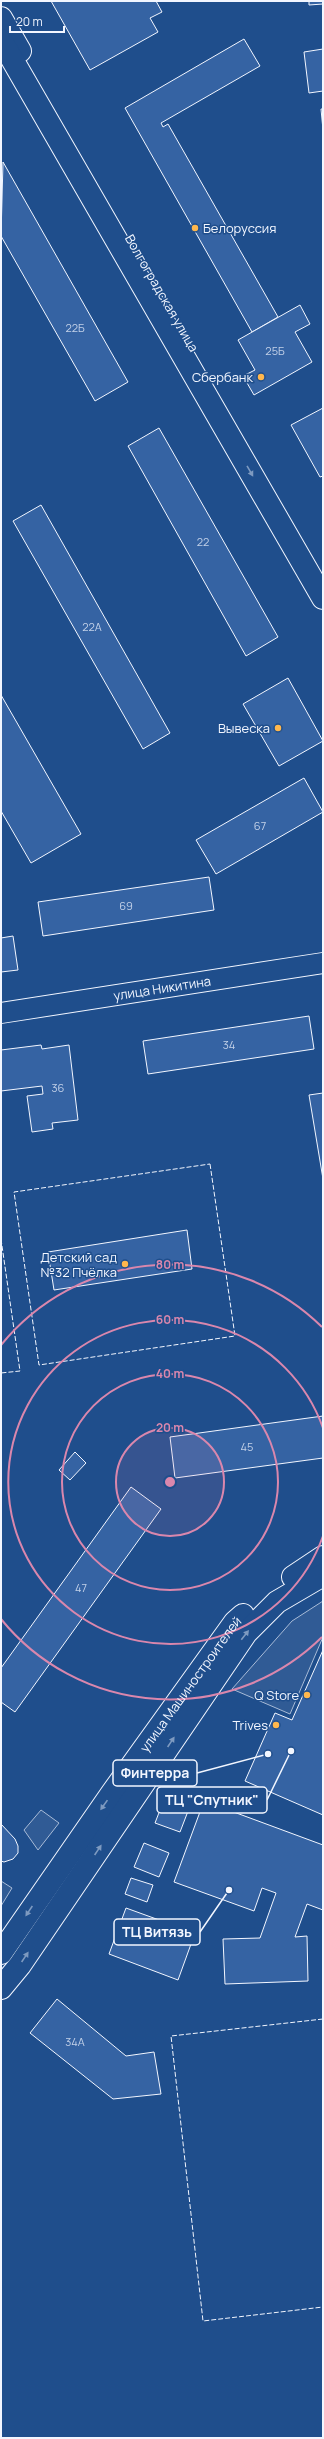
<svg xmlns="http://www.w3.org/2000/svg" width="324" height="2439" viewBox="0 0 324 2439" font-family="Manrope,sans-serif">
<rect width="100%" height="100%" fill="#1f4e8c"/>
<g fill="#305b95" stroke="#a8bbd7">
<path d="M 323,1601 L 323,1637 L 290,1714 L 232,1689 L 292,1621 Z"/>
<path d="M 41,1810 L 59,1823 L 38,1850 L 24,1830 Z"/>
<path d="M 1,1881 L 12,1888 L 1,1906 Z"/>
</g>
<g fill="#3563a3" stroke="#f2f6ff">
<path d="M 51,1 L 156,1 L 162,12 L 150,18 L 158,32 L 90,70 Z"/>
<path d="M 309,1 L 323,1 L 323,4 L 309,5 Z"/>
<path d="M 244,39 L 260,66 L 161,123 L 163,127 L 168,124 L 278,317 L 252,332 L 125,108 Z"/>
<path d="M 323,49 L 323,91 L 309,93 L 304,52 Z"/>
<path d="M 321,109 L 323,109 L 323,130 Z"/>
<path d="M 3,162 L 128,382 L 95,401 L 1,236 Z"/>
<path d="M 300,305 L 310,324 L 295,332 L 312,362 L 254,395 L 243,376 L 255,370 L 238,340 Z"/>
<path d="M 323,408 L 323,476 L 320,477 L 291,425 Z"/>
<path d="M 159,428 L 278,637 L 246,656 L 128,446 Z"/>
<path d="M 41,505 L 170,733 L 143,749 L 13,521 Z"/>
<path d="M 288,678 L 323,741 L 279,766 L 243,704 Z"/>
<path d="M 1,695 L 81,834 L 31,863 L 1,811 Z"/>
<path d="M 304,778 L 323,812 L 216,874 L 196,840 Z"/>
<path d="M 209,877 L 214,910 L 43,936 L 38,902 Z"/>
<path d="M 13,936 L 18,970 L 1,972 L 1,938 Z"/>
<path d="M 309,1016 L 314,1049 L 148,1074 L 143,1041 Z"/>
<path d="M 41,1045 L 42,1049 L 69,1045 L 78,1120 L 52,1123 L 53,1129 L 32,1132 L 27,1096 L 43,1094 L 42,1086 L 1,1091 L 1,1050 Z"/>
<path d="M 323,1093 L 323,1179 L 309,1095 Z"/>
<path d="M 187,1230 L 192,1269 L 54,1290 L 48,1252 Z"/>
<path d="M 323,1416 L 323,1458 L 175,1478 L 170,1437 Z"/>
<path d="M 75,1452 L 86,1463 L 70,1480 L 59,1470 Z"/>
<path d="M 131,1487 L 161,1509 L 15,1712 L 1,1702 L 1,1668 Z"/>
<path d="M 323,1650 L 323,1815 L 245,1781 L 275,1713 L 292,1720 Z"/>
<path d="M 165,1797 L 190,1806 L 180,1832 L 155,1823 Z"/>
<path d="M 204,1801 L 323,1845 L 323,1910 L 307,1904 L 295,1937 L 307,1936 L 308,1981 L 225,1984 L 223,1939 L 260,1938 L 276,1893 L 262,1888 L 254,1911 L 174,1882 Z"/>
<path d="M 1,1824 L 15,1839 L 18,1846 L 18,1853 L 13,1859 L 4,1862 L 1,1861 Z"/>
<path d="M 144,1843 L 169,1853 L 159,1877 L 134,1867 Z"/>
<path d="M 131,1878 L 153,1885 L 147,1902 L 125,1894 Z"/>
<path d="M 126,1908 L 195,1933 L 178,1980 L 109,1954 Z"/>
<path d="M 57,1999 L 126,2056 L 154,2052 L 161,2094 L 113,2099 L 30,2033 Z"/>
</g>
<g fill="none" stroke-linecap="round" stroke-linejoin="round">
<g stroke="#f2f6ff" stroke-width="22">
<g id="minor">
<path id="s1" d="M 1,1013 L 323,963"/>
</g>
</g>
<g stroke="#f2f6ff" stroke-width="24">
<g id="major">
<path d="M 1,18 L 20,51"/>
<path d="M 1,40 L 323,598"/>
<path d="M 293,1577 L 323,1557"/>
<path id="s2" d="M 1,1953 L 112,1793 L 235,1622 L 243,1615"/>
<path d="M 1,1988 L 20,1965 L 246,1633 L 277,1602 L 323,1575"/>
</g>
</g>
<use href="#minor" stroke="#1f4e8c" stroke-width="20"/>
<use href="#major" stroke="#1f4e8c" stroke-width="22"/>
<g stroke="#f2f6ff" stroke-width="1" stroke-dasharray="5 2" stroke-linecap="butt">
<path d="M 210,1164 L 235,1336 L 39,1365 L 14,1192 Z"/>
<path d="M 1,1239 L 20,1371 L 1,1373"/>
<path d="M 323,2019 L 171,2036 L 203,2321 L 323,2307"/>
</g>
</g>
<defs><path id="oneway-solid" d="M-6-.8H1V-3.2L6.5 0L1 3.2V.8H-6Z"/></defs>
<g fill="#7e9ac0">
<use href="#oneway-solid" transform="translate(250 471) rotate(60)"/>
<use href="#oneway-solid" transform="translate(245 1635) rotate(-52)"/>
<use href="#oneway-solid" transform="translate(171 1742) rotate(-56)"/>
<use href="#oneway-solid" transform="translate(104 1805) rotate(125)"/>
<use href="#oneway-solid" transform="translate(98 1850) rotate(-56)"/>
<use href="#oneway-solid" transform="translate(29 1911) rotate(124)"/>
<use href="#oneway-solid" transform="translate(25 1957) rotate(-56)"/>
</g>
<circle cx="170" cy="1482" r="54" fill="#da87ad" fill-opacity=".12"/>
<g fill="none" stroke="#da87ad" stroke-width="2">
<circle cx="170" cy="1482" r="54"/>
<circle cx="170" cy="1482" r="108"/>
<path d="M323 1536A162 162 0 1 1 323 1428"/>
<path d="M322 1637A217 217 0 0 1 1 1619M1 1345A217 217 0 0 1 322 1327"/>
</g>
<g fill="#ffb74d" stroke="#1f4e8c" stroke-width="1.5">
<circle cx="195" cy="228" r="4"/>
<circle cx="261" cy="377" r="4"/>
<circle cx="278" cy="728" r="4"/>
<circle cx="125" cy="1264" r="4"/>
<circle cx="307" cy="1695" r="4"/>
<circle cx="276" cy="1725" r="4"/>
</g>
<g text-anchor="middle" stroke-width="3" stroke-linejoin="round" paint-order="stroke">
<g font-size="11" fill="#c3d1e8">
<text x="75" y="332">22Б</text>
<text x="275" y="355">25Б</text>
<text x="203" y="546">22</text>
<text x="92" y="631">22А</text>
<text x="260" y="830">67</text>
<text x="126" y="910">69</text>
<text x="229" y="1049">34</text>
<text x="58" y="1092">36</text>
<text x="247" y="1451">45</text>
<text x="81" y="1592">47</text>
<text x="75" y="2046">34А</text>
</g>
<g font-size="13" fill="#f2f6ff" stroke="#1f4e8c" text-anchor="end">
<text x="203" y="233" text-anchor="start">Белоруссия</text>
<text x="253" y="382">Сбербанк</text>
<text x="270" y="733">Вывеска</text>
<text x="117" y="1262">Детский сад<tspan x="117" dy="15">№32 Пчёлка</tspan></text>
<text x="299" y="1700">Q Store</text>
<text x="268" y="1730">Trives</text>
</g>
<g font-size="13" fill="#f2f6ff" stroke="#1f4e8c">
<text transform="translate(162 293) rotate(60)" y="5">Волгоградская улица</text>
<text dy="5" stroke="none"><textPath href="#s1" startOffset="163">улица Никитина</textPath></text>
<text dy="5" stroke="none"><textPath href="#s2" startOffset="329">улица Машиностроителей</textPath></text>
</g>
</g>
<circle cx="170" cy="1482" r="6" fill="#da87ad" stroke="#1f4e8c" stroke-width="2"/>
<g font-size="12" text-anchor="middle" font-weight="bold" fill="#da87ad" stroke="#1f4e8c" stroke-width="3" stroke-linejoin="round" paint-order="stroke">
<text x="170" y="1269">80 m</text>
<text x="170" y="1324">60 m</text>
<text x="170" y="1378">40 m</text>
<text x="170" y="1432">20 m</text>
</g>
<path fill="none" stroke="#f2f6ff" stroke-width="1.5" d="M268 1754L197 1773M291 1751L267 1800M229 1890L200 1932"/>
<g fill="#f2f6ff" stroke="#1f4e8c" stroke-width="1.5">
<circle cx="268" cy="1754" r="4"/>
<circle cx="291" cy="1751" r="4"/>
<circle cx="229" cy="1890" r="4"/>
</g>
<g fill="#1f4e8c" stroke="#f2f6ff" stroke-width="1.5">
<rect x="113" y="1760" width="84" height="26" rx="4"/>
<rect x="157" y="1787" width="110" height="26" rx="4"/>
<rect x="114" y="1919" width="86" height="26" rx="4"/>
</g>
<g font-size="14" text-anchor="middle" font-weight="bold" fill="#f2f6ff">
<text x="155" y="1778">Финтерра</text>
<text x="212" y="1805">ТЦ "Спутник"</text>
<text x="157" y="1937">ТЦ Витязь</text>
</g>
<rect width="324" height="2439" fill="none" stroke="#f2f6ff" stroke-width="4"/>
<path d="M10 26v6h54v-6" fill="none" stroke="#f2f6ff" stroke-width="2"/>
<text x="16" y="26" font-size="12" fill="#f2f6ff" stroke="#1f4e8c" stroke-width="3" paint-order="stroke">20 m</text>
</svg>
